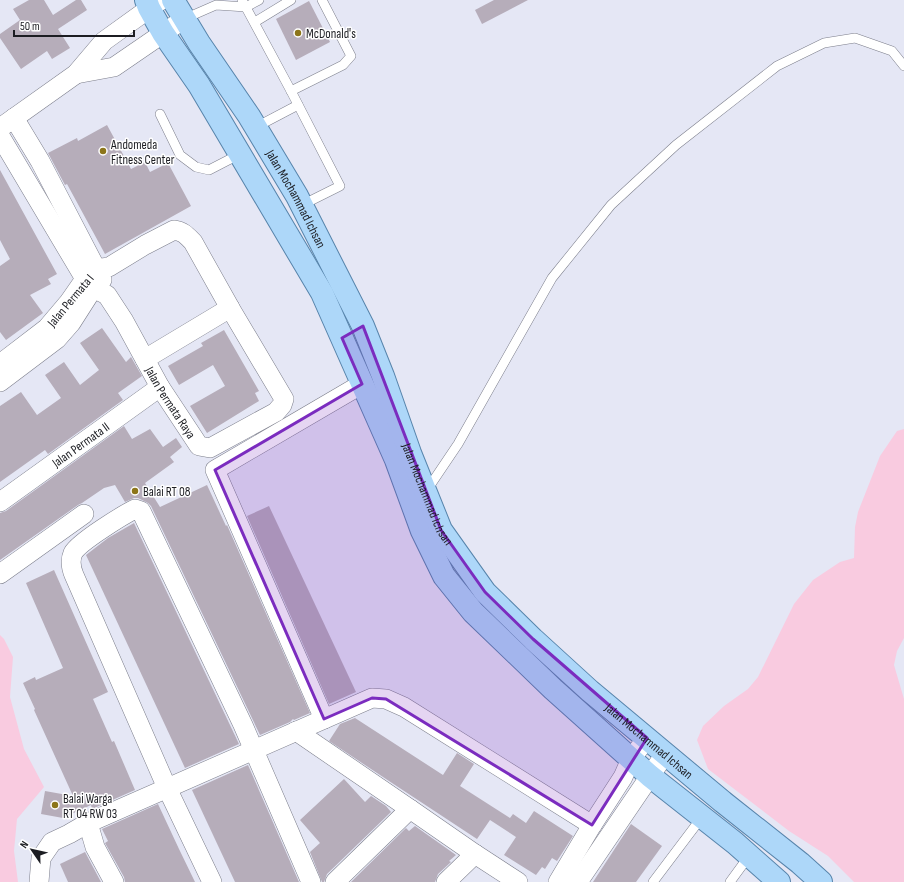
<svg xmlns="http://www.w3.org/2000/svg" width="904" height="882" viewBox="0 0 904 882" font-family="'Sofia Sans Condensed',sans-serif">
<rect width="100%" height="100%" fill="#e5e7f5"/>
<g fill="#f9cbe0">
<path d="M 904,429 L 904,638 L 897,651 L 894,665 L 904,699 L 904,882 L 854,882 L 828,856 L 789,831 L 708,769 L 697,740 L 703,726 L 724,706 L 748,689 L 758,677 L 794,604 L 813,580 L 840,562 L 854,558 L 855,527 L 858,512 L 880,456 L 897,431 Z"/>
<path d="M 0,635 L 4,639 L 13,657 L 10,697 L 24,749 L 44,787 L 17,819 L 14,851 L 18,882 L 0,882 Z"/>
</g>
<g fill="#b6adba">
<path d="M 29,0 L 44,0 L 53,15 L 76,0 L 81,0 L 87,10 L 58,29 L 70,48 L 52,59 L 47,51 L 21,69 L 0,38 L 0,34 L 20,20 L 13,9 Z"/>
<path d="M 494,0 L 528,0 L 482,24 L 475,10 Z"/>
<path d="M 309,1 L 330,42 L 296,60 L 276,19 Z"/>
<path d="M 107,125 L 131,169 L 145,162 L 150,172 L 168,163 L 191,206 L 105,254 L 67,184 L 65,185 L 48,153 L 77,138 L 78,141 Z"/>
<path d="M 0,170 L 57,274 L 48,279 L 51,284 L 30,295 L 43,313 L 6,340 L 0,332 L 0,266 L 10,259 L 0,240 Z"/>
<path d="M 102,328 L 126,362 L 131,357 L 142,376 L 118,393 L 123,400 L 48,454 L 45,450 L 0,482 L 0,406 L 21,392 L 37,415 L 61,398 L 45,375 L 64,362 L 80,385 L 99,370 L 80,343 Z"/>
<path d="M 224,330 L 259,391 L 255,393 L 259,401 L 207,433 L 190,406 L 225,386 L 213,365 L 179,385 L 168,366 L 203,346 L 201,343 Z"/>
<path d="M 124,426 L 132,439 L 150,429 L 163,447 L 176,438 L 182,447 L 170,457 L 174,462 L 145,483 L 160,507 L 207,485 L 226,526 L 227,525 L 310,713 L 294,720 L 293,719 L 290,722 L 260,735 L 151,506 L 148,503 L 138,498 L 134,498 L 125,502 L 115,485 L 104,488 L 82,503 L 78,505 L 0,560 L 0,513 L 6,511 Z"/>
<path d="M 269,506 L 356,692 L 329,704 L 247,516 Z"/>
<path d="M 134,523 L 239,744 L 185,768 L 86,555 L 108,538 Z"/>
<path d="M 54,570 L 108,692 L 93,699 L 112,742 L 114,741 L 135,790 L 92,809 L 91,805 L 63,818 L 41,814 L 45,791 L 73,796 L 34,710 L 35,709 L 23,683 L 35,677 L 36,680 L 63,668 L 26,583 Z"/>
<path d="M 355,718 L 443,775 L 457,753 L 474,764 L 460,786 L 510,818 L 513,814 L 526,823 L 534,811 L 573,836 L 557,861 L 552,858 L 545,869 L 542,867 L 536,875 L 504,855 L 516,837 L 490,820 L 477,839 L 392,783 L 329,741 L 340,724 Z"/>
<path d="M 248,765 L 299,882 L 235,882 L 192,790 Z"/>
<path d="M 344,779 L 365,802 L 371,796 L 386,806 L 391,812 L 327,874 L 324,882 L 322,882 L 310,852 L 320,843 L 300,820 Z"/>
<path d="M 158,804 L 179,849 L 195,882 L 125,882 L 124,877 L 105,843 L 108,841 L 102,829 Z"/>
<path d="M 631,824 L 662,846 L 636,882 L 593,882 Z"/>
<path d="M 415,826 L 456,855 L 449,861 L 451,862 L 438,874 L 435,882 L 351,882 L 406,828 L 409,831 Z"/>
<path d="M 85,852 L 101,882 L 68,882 L 60,864 Z"/>
</g>
<g fill="none" stroke-linecap="round" stroke-linejoin="round">
<g stroke="#7c7e8b" stroke-width="10">
<g id="service">
<path d="M 242,0 L 291,91 L 340,186 L 302,205"/>
<path d="M 184,19 L 216,5 L 246,7 L 259,0"/>
<path d="M 255,22 L 291,0"/>
<path d="M 291,91 L 343,65 L 351,56 L 322,0"/>
<path d="M 160,114 L 180,155 L 196,167 L 209,170 L 240,154"/>
<path d="M 256,127 L 298,105"/>
<path d="M 427,490 L 458,444 L 552,278 L 611,205 L 676,145 L 777,66 L 824,43 L 855,38 L 892,51 L 904,66"/>
<path d="M 653,882 L 702,817"/>
<path d="M 730,882 L 749,856"/>
</g>
</g>
<g stroke="#7c7e8b" stroke-width="20">
<g id="minor">
<path d="M 76,74 L 114,67 L 184,19"/>
<path d="M 14,118 L 40,161 L 102,280"/>
<path d="M 0,128 L 76,74 L 104,41 L 161,0"/>
<path id="s1" d="M 0,136 L 85,279 L 93,288 L 107,295 L 124,321 L 160,387 L 199,446 L 210,448 L 276,412 L 282,405 L 284,399 L 230,308 L 193,242 C 187,236 183,231 174,230 L 145,245 L 109,267 L 96,269 L 85,279 L 69,302 L 47,328 L 0,364"/>
<path d="M 145,359 L 230,308"/>
<path d="M 0,382 L 57,339 L 71,323 L 94,287"/>
<path id="s2" d="M 0,502 L 160,387"/>
<path d="M 0,574 L 84,514"/>
<path d="M 324,719 L 215,470 L 362,384"/>
<path d="M 296,731 L 410,809"/>
<path d="M 475,854 L 518,882"/>
<path d="M 39,882 L 41,858 L 52,842 L 69,834 L 88,823"/>
<path d="M 114,882 L 95,847 L 88,823 L 372,698 L 386,699 L 404,707 L 592,825"/>
<path d="M 212,882 L 167,788 L 74,575 C 71,568 70,560 73,553 C 79,542 123,515 135,509 L 141,511 L 243,725 L 311,882"/>
<path d="M 335,882 L 410,809 L 475,854 L 446,882"/>
<path d="M 558,882 L 592,825 L 623,777 L 631,759 L 647,738"/>
<path d="M 578,882 L 665,754"/>
</g>
</g>
<g stroke="#5784ab" stroke-width="24">
<g id="primary">
<path d="M 146,0 L 149,8 L 163,33 L 199,85 L 322,293 L 396,460 L 422,531 L 444,576 L 473,612 L 553,689 L 650,776 L 735,843 L 779,882"/>
<path id="s3" d="M 173,0 L 199,43 L 249,116 L 297,196 L 363,326 L 383,376 L 410,453 L 441,530 L 485,592 L 533,639 L 590,691 L 723,802 L 800,863 L 821,882"/>
</g>
</g>
<use href="#service" stroke="#fff" stroke-width="9"/>
<use href="#minor" stroke="#fff" stroke-width="19"/>
<use href="#primary" stroke="#add7f9" stroke-width="22"/>
</g>
<path fill="#7b2cbf" fill-opacity="0.2" stroke="#7b2cbf" stroke-width="3" stroke-linejoin="round" d="M 363,326 L 441,530 L 485,592 L 533,639 L 647,738 L 592,825 L 386,699 L 372,698 L 324,719 L 215,470 L 362,384 L 342,338 Z"/>
<g fill="#8c7519" stroke="#fff" stroke-width="1.5">
<circle cx="298" cy="33" r="4"/>
<circle cx="103" cy="151" r="4"/>
<circle cx="135" cy="491" r="4"/>
<circle cx="55" cy="805" r="4"/>
</g>
<g text-anchor="middle" stroke-width="3" stroke-linejoin="round" paint-order="stroke">
<g font-size="13" fill="#1c1d22" stroke="#fff" text-anchor="start">
<text x="306" y="38">McDonald's</text>
<text x="111" y="149">Andomeda<tspan x="111" dy="15">Fitness Center</tspan></text>
<text x="143" y="496">Balai RT 08</text>
<text x="63" y="803">Balai Warga<tspan x="63" dy="15">RT 04 RW 03</tspan></text>
</g>
<g font-size="13" fill="#1c1d22" stroke="#fff">
<text dy="5" stroke="none"><textPath href="#s3" startOffset="234">Jalan Mochammad Ichsan</textPath></text>
<text transform="translate(70 300) rotate(-50)" y="5">Jalan Permata I</text>
<text dy="5" stroke="none"><textPath href="#s1" startOffset="319">Jalan Permata Raya</textPath></text>
<text dy="5" stroke="none"><textPath href="#s2" startOffset="99">Jalan Permata II</textPath></text>
<text dy="5" stroke="none"><textPath href="#s3" startOffset="558">Jalan Mochammad Ichsan</textPath></text>
<text dy="5" stroke="none"><textPath href="#s3" startOffset="894">Jalan Mochammad Ichsan</textPath></text>
</g>
</g>
<g transform="translate(32 850) rotate(304)" stroke="#ffffff" stroke-width="3" paint-order="stroke">
<path d="M0-3L7 15L0 10L-7 15Z" fill="#1c1d22"/>
<text y="-6" font-size="11" font-weight="bold" text-anchor="middle" fill="#1c1d22">N</text>
</g>
<path d="M14 30v6h120v-6" fill="none" stroke="#1c1d22" stroke-width="2"/>
<text x="20" y="30" font-size="12" fill="#1c1d22" stroke="#ffffff" stroke-width="3" paint-order="stroke">50 m</text>
</svg>
